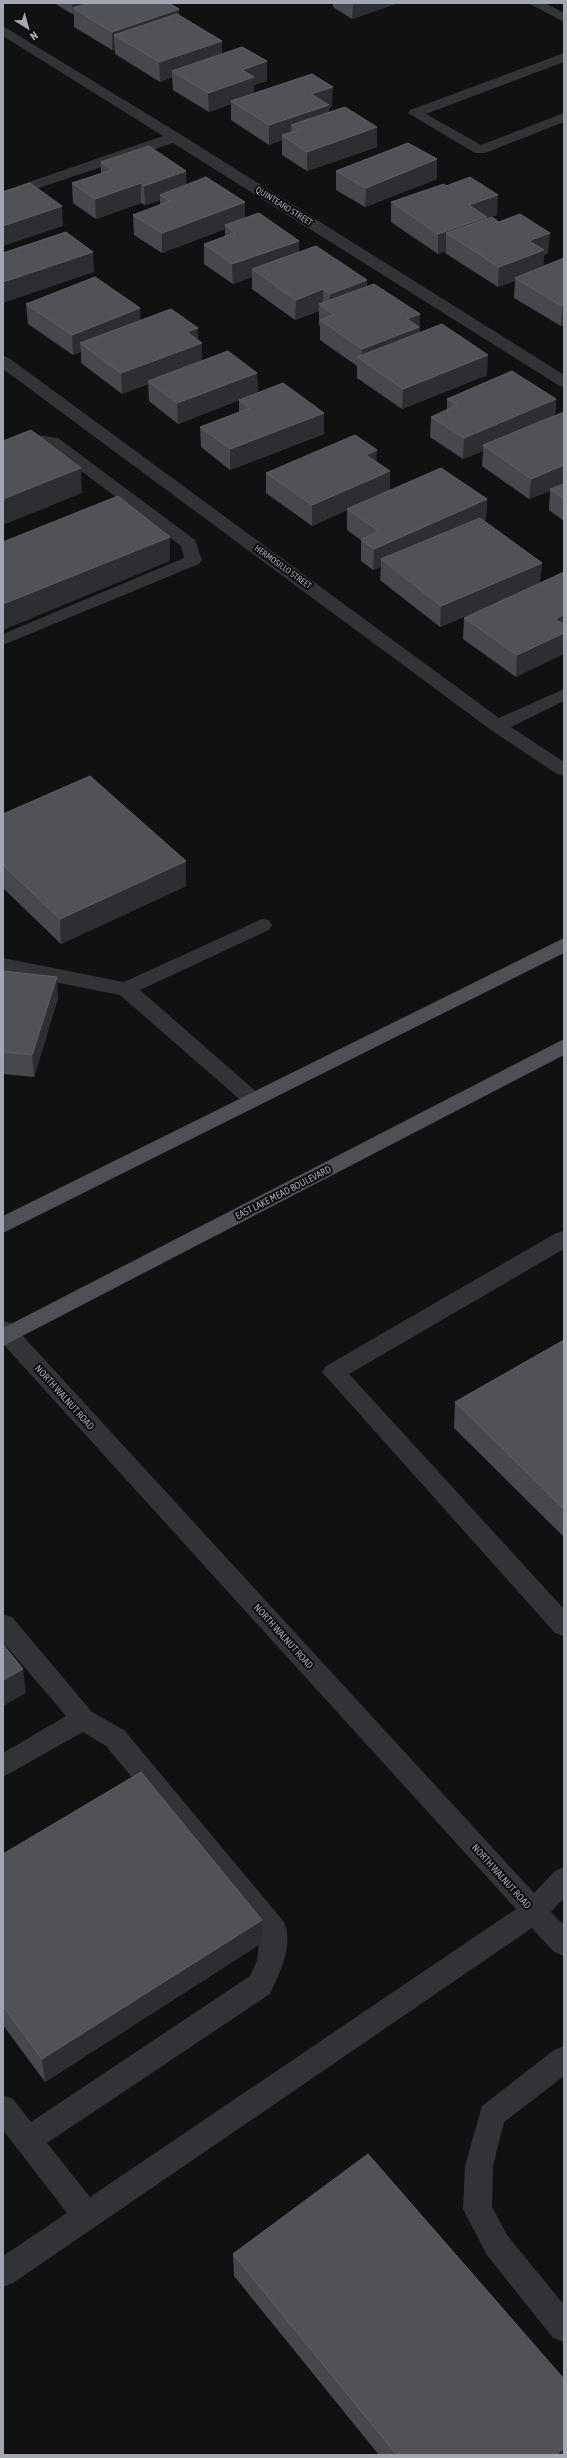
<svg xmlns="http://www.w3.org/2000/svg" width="567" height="2458" viewBox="0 0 567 2458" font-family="'Asap Condensed',sans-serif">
<rect width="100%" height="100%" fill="#111112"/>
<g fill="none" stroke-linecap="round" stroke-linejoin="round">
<g fill="#323337" fill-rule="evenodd">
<path d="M 528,3 L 545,3 L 564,13 L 564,22 Z"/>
<path d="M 3,26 L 180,134 L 564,375 L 564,387 L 558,385 L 173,143 L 3,200 L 3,191 L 163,136 L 3,36 Z"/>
<path d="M 564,53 L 564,62 L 426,114 L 481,145 L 564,113 L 564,122 L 485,153 L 475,153 L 408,113 L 410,110 Z"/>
<path d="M 3,356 L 9,358 L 499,718 L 564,689 L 564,701 L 511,727 L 564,762 L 564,776 L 557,774 L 491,730 L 3,369 Z"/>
<path d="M 29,434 L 58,438 L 195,540 L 202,560 L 199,564 L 3,645 L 3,634 L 184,558 L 181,546 L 48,446 L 31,444 L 3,454 L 3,443 Z"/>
<path d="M 262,919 L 269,920 L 272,925 L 269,930 L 140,990 L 259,1094 L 263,1099 L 259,1104 L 252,1106 L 245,1104 L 120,995 L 3,972 L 3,958 L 124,982 Z"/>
<path d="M 564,1231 L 564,1249 L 349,1374 L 564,1609 L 564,1636 L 555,1633 L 322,1372 L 326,1366 L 556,1233 Z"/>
<path d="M 3,1321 L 11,1323 L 534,1893 L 555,1871 L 564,1867 L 564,1898 L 551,1912 L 564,1925 L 564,1956 L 554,1952 L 532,1928 L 13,2283 L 3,2287 L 3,2256 L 67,2213 L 3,2130 L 3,2095 L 13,2099 L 31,2122 L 250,1976 L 257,1961 L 260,1933 L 106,1746 L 83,1732 L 3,1777 L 3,1753 L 66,1716 L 3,1642 L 3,1614 L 12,1617 L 92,1712 L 124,1730 L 284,1922 C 294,1945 280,1972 270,1994 L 47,2143 L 90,2197 L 516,1909 L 3,1344 Z"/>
<path d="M 564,2046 L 564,2076 L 504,2122 L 493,2166 L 492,2207 L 507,2235 L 564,2305 L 564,2342 L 553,2338 L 487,2255 L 463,2209 L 465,2166 L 482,2106 L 554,2050 Z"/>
</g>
<g fill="#4e5056" fill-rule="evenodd">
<path d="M 564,938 L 564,953 L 3,1233 L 3,1216 Z"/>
<path d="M 564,1039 L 564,1055 L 3,1346 L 3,1328 Z"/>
</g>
</g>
<g fill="#47484d">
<path d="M 54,3 L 169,3 L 179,9 L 179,16 L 222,41 L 222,53 L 267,81 L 254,85 L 254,93 L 332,106 L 329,108 L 329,112 L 377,127 L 377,147 L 307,171 L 282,155 L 282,140 L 269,145 L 231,120 L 231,104 L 209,112 L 173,90 L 172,77 L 160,82 L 115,54 L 115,50 L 112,50 L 74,27 L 74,15 Z"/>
<path d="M 333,3 L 398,3 L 352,19 L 333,7 Z"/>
<path d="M 437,159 L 437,179 L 365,207 L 336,190 L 336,171 Z"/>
<path d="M 101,162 L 245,202 L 245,218 L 299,252 L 367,286 L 420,333 L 487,375 L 402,409 L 357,378 L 357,366 L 320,340 L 320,326 L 319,325 L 319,311 L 295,320 L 252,289 L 252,277 L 233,284 L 204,264 L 204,244 L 225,236 L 225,229 L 162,253 L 134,235 L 133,215 L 160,205 L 160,200 L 145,205 L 141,203 L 96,219 L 73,203 L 72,183 L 101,173 Z"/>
<path d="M 391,202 L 497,215 L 487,218 L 548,253 L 544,255 L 543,266 L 564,258 L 564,325 L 561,326 L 514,298 L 515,281 L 498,287 L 445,253 L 446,251 L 438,254 L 391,222 Z"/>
<path d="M 26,304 L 198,328 L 198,340 L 202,343 L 202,360 L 257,373 L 258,393 L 324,413 L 324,434 L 230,470 L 201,447 L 200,427 L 239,412 L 239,400 L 178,424 L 149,401 L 148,384 L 122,394 L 81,363 L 81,352 L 73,355 L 28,324 Z"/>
<path d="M 447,399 L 556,399 L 555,416 L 564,412 L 564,521 L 549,510 L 550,491 L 529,499 L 482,466 L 483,451 L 463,459 L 430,437 L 431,417 L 447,410 Z"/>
<path d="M 377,462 L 390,490 L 487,499 L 486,519 L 483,521 L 542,563 L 516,677 L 463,639 L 464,618 L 506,599 L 440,627 L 380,580 L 381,567 L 373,570 L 361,561 L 361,540 L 347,530 L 347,510 L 312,526 L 266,493 L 266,473 Z"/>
<path d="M 3,814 L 186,861 L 186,886 L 61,944 L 3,888 Z"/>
<path d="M 3,971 L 58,998 L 34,1077 L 3,1074 Z"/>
<path d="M 564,1340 L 564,1537 L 454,1428 L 455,1402 Z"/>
<path d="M 3,1854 L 262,1943 L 45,2082 L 3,2025 Z"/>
<path d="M 233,2254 L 564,2455 L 379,2455 L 234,2276 Z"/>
</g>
<g fill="#2d2e31">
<path d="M 72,3 L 104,3 L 73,8 L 74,15 L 73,15 Z"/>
<path d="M 353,3 L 398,3 L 352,19 Z"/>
<path d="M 179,9 L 179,28 L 114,35 L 115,50 L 112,50 L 112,32 Z"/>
<path d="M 222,41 L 222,60 L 172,71 L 172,77 L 160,82 L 159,62 Z"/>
<path d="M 267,61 L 267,81 L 254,85 L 254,96 L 231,101 L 231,104 L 209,112 L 208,93 L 242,70 Z"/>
<path d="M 333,87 L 332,106 L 329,108 L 329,125 L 299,130 L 291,125 L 291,137 L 282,135 L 282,140 L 269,145 L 269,125 L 311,94 Z"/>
<path d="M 377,127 L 377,147 L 307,171 L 307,152 Z"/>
<path d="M 437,159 L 437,179 L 365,207 L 366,188 Z"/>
<path d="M 186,171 L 187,191 L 160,195 L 160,200 L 145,205 L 144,186 Z"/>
<path d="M 141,183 L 141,203 L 96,219 L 95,199 Z"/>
<path d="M 498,195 L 497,215 L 446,233 L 446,251 L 438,254 L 438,234 L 469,205 Z"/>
<path d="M 245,202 L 245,221 L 225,225 L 225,229 L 162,253 L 162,233 Z"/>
<path d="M 62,206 L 63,226 L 3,246 L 3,226 Z"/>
<path d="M 550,233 L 548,253 L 544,255 L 543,270 L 515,278 L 515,281 L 498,287 L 499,267 L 529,241 Z"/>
<path d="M 299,241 L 299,261 L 252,269 L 252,277 L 233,284 L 232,264 Z"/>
<path d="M 93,252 L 94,272 L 3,303 L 3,282 Z"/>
<path d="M 367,280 L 367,300 L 329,312 L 330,294 Z"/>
<path d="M 323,289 L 323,307 L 319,304 L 319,311 L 295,320 L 296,300 Z"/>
<path d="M 564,305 L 564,325 L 561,326 L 562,306 Z"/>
<path d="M 140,308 L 141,328 L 80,343 L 81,352 L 73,355 L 72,335 Z"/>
<path d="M 420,314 L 420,335 L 362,360 L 362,349 L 407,319 Z"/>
<path d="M 198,328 L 198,345 L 202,343 L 202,364 L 148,381 L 148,384 L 122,394 L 121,373 L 187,332 Z"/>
<path d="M 488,355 L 487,375 L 402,409 L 403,389 Z"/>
<path d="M 257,373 L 258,393 L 178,424 L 177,403 Z"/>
<path d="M 556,399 L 555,419 L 483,445 L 483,451 L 463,459 L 464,438 Z"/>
<path d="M 324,413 L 324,434 L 230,470 L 230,449 Z"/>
<path d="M 377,450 L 376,470 L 366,455 Z"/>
<path d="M 564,465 L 564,485 L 550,489 L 550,491 L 529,499 L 531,479 Z"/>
<path d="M 81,468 L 82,493 L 3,525 L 3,499 Z"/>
<path d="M 390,471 L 390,492 L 347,509 L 347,510 L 312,526 L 312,505 Z"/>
<path d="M 487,499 L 486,519 L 387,564 L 381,559 L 381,567 L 373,570 L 374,549 Z"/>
<path d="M 170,537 L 170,561 L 3,630 L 3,604 Z"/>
<path d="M 542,563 L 540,584 L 440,627 L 441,606 Z"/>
<path d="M 564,615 L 564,654 L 516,677 L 517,655 L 555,619 Z"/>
<path d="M 186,861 L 186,886 L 61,944 L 60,919 Z"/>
<path d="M 57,977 L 58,998 L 34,1077 L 32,1055 Z"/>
<path d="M 23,1669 L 26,1693 L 3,1706 L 3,1680 Z"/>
<path d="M 262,1920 L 262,1943 L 45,2082 L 42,2059 Z"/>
<path d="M 564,2448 L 564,2455 L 556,2455 Z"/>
</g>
<g fill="#515258" stroke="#5e6066">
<path d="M 90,3 L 169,3 L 179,9 L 112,32 L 73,8 Z"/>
<path d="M 177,14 L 222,41 L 159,62 L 114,35 Z"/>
<path d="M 242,47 L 267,61 L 242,70 L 254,77 L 208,93 L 172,71 Z"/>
<path d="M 312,74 L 333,87 L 311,94 L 329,105 L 269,125 L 231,101 Z"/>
<path d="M 345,107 L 377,127 L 307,152 L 282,135 L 299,130 L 291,125 Z"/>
<path d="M 408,143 L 437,159 L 366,188 L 336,171 Z"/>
<path d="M 149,146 L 186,171 L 144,186 L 141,183 L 95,199 L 72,183 L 112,170 L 101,162 Z"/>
<path d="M 206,177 L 245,202 L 162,233 L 133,215 L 170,201 L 160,195 Z"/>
<path d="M 470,177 L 498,195 L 469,205 L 487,217 L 438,234 L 391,202 L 444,184 L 446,186 Z"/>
<path d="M 30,183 L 62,206 L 3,226 L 3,192 Z"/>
<path d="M 259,213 L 299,241 L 232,264 L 204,244 L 235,233 L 225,225 Z"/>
<path d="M 520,214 L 550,233 L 529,241 L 544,250 L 499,267 L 446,233 L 492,217 L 499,222 Z"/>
<path d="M 66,232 L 93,252 L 3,282 L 3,253 Z"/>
<path d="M 316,246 L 367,280 L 330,294 L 323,289 L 296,300 L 252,269 Z"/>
<path d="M 564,258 L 564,305 L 562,306 L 515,278 Z"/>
<path d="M 95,277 L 140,308 L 72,335 L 26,304 Z"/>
<path d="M 374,284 L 420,314 L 407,319 L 419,327 L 362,349 L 320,320 L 334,315 L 319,304 Z"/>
<path d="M 171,309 L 198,328 L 187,332 L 202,343 L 121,373 L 80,343 Z"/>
<path d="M 442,324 L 488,355 L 403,389 L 357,357 Z"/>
<path d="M 228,351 L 257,373 L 177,403 L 148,381 Z"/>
<path d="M 512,371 L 556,399 L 464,438 L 431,417 L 457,405 L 447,399 Z"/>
<path d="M 283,383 L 324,413 L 230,449 L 200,427 L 250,408 L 239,400 Z"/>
<path d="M 564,412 L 564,465 L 531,479 L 483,445 Z"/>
<path d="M 31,430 L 81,468 L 3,499 L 3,441 Z"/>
<path d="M 355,435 L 377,450 L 366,455 L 390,471 L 312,505 L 266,473 Z"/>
<path d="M 441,468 L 487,499 L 374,549 L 361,540 L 379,531 L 347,509 Z"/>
<path d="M 564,484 L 564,499 L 550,489 Z"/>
<path d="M 118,496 L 170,537 L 3,604 L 3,542 Z"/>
<path d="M 480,518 L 542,563 L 441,606 L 381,559 Z"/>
<path d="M 564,572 L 564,615 L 555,619 L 564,624 L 564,633 L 517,655 L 464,618 Z"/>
<path d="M 90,776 L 186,861 L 60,919 L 3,865 L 3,814 Z"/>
<path d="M 3,971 L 57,977 L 32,1055 L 3,1052 Z"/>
<path d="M 564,1340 L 564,1509 L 455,1402 Z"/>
<path d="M 3,1644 L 23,1669 L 3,1680 Z"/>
<path d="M 141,1772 L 262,1920 L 42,2059 L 3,2006 L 3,1854 Z"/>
<path d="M 368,2154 L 564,2379 L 564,2448 L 556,2455 L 397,2455 L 233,2254 Z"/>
</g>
<g text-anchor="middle" stroke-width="4" stroke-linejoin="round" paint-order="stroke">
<g font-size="9" fill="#a3a7b2" stroke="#0c0c0d">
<text transform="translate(284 206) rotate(32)" y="3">QUINTEARO STREET</text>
<text transform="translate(283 567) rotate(36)" y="3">HERMOSILLO STREET</text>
</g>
<g font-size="10" fill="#a3a7b2" stroke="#0c0c0d">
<text transform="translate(283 1192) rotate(-27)" y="4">EAST LAKE MEAD BOULEVARD</text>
<text transform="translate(65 1397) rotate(48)" y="4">NORTH WALNUT ROAD</text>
<text transform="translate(284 1636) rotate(48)" y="4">NORTH WALNUT ROAD</text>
<text transform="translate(502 1876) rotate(48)" y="4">NORTH WALNUT ROAD</text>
</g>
</g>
<rect width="567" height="2458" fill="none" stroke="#a3a7b2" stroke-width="8"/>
<g transform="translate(28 28) rotate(143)" stroke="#0c0c0d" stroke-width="3" paint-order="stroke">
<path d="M0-3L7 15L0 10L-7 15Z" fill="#a3a7b2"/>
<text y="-6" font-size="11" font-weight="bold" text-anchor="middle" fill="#a3a7b2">N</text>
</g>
</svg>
